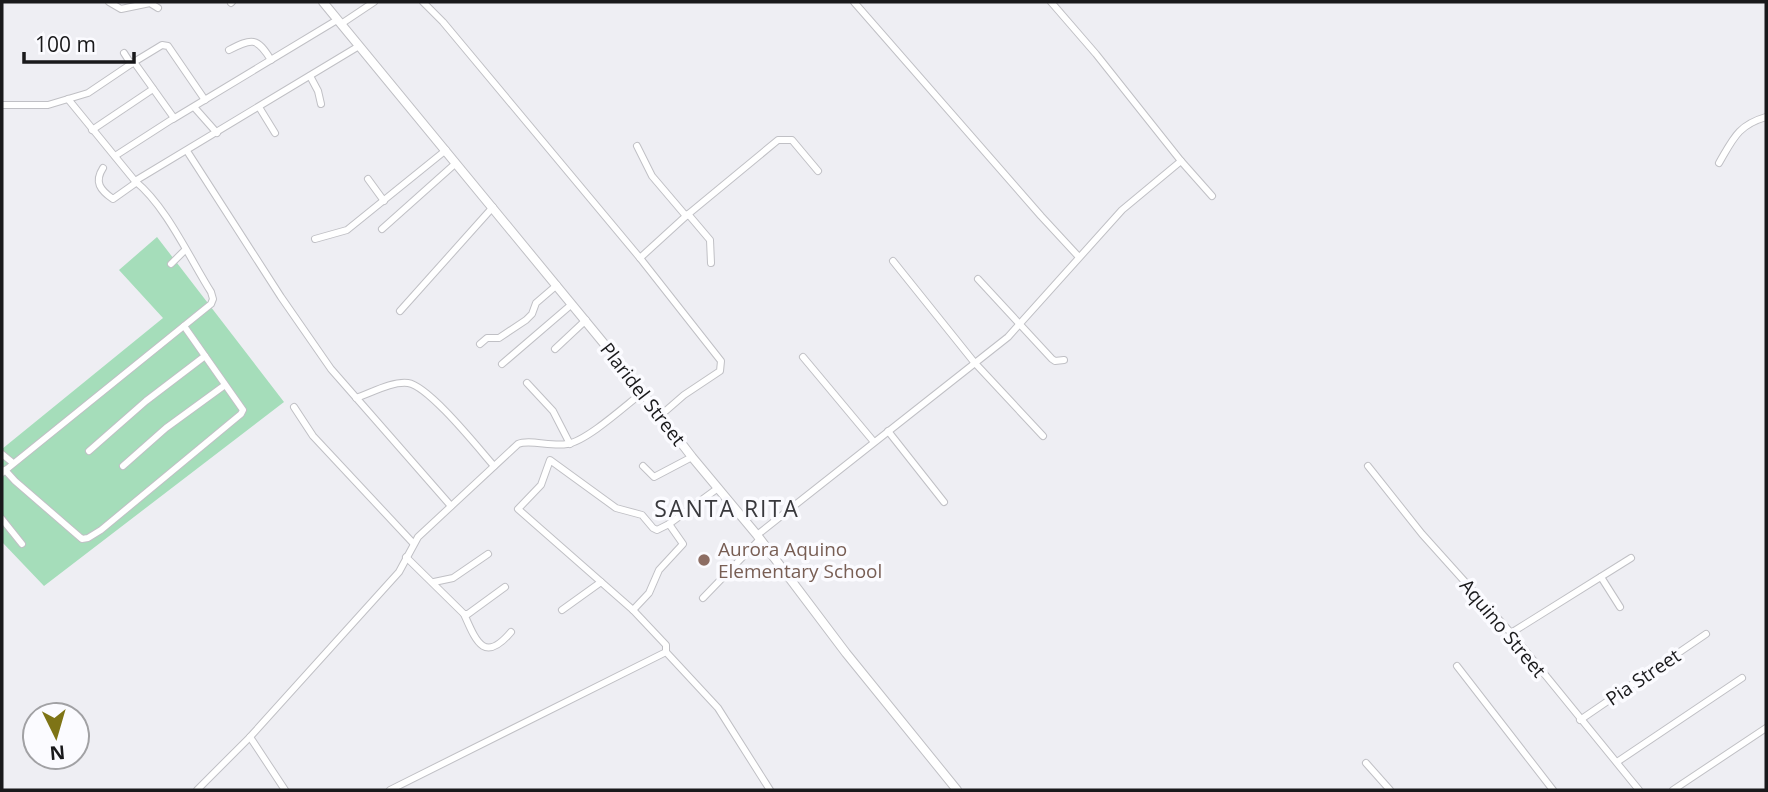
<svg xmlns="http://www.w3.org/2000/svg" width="1768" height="792" viewBox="0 0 1768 792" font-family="'Open Sans',sans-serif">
<rect width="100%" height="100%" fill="#eeeef3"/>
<path fill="#a5ddba" d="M 157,237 L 284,402 L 44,586 L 2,542 L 2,449 L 163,318 L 119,270 Z"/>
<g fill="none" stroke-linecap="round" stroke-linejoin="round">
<g stroke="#c0c0c5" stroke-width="8">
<g id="minor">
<path d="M 109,2 L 121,9 L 150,3 L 158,8"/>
<path d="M 423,2 L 443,22 L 640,258 L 721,361 L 720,371 L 684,395 L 661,415"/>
<path d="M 854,2 L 1041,216 L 1078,256"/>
<path d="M 231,3 L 232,2"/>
<path d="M 341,24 L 374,2"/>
<path d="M 229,50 C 252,38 257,37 271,60"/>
<path d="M 124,53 L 131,64"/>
<path d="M 134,62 L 162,45 L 168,46 L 205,100"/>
<path d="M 310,76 L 318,91 L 321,104"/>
<path d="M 68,99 L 135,181 L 359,46"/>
<path d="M 2,105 L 48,105 L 88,93 L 134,62 L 174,118 L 115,156"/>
<path d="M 194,107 L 217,133"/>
<path d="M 259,107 L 275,133"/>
<path d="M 173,119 L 337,20"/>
<path d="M 92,130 L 153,89"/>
<path d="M 637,146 L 652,176 L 686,216 L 640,258"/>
<path d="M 187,151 L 281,297 L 331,369 L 451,506"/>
<path d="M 1181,161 L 1212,196"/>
<path d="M 1719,163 C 1733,139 1738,125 1766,117"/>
<path d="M 103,168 C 94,182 100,190 113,199 L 137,182"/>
<path d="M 368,179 L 384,201"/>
<path d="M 688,214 L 710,240 L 711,263"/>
<path d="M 686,216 L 778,140 L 792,140 L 818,171"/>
<path d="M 382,229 L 456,163"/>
<path d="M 315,239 L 347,230 L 446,150"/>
<path d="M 893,261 L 974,362 L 1043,436"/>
<path d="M 171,264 L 185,250"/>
<path d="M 978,279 L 1052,359 L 1055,361 L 1064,360"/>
<path d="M 400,311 L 493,207"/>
<path d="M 480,344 L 487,338 L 499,338 L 526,320 L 532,314 L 536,303 L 557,285"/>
<path d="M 555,349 L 586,320"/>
<path d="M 803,357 L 874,442"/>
<path d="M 502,364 L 572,304"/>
<path d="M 527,383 L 553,411 L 570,444"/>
<path d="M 356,398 C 371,393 392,381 408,383 C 429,386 479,449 494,466"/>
<path d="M 294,407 L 313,436 L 413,543"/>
<path d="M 888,431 L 944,502"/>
<path d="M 89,451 L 146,401 L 205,356"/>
<path d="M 2,454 L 13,463"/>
<path d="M 123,466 L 166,428 L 225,385"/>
<path d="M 643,466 L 654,477 L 692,457"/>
<path d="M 1368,466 L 1422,534 L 1511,633 L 1639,790"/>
<path d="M 5,470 L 15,481 L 82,539 L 88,538 L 101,530 L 241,414 L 243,410 L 184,326"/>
<path d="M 2,473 L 211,304 L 213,299 L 211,292 C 189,257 166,206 135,181"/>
<path d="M 2,519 L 22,544"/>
<path d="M 757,535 L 1008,337 L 1122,210 L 1181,161 L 1096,54 L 1051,2"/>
<path d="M 406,557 L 464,614 L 468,614 L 505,587"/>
<path d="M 1601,577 L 1620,607"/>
<path d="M 434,582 L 453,578 L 488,554"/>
<path d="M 703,598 L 760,539"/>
<path d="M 562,610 L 601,582"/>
<path d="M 633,610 L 649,593 L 659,570 L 683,544 L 669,524 L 718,488"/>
<path d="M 464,614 C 476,641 484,664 511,632"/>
<path d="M 1511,633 L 1631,558"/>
<path d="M 666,652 L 718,708 L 770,790"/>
<path d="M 1457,666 L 1553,790"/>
<path d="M 1580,720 L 1706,634"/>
<path d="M 250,737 L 285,790"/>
<path d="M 1617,762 L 1742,678"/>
<path d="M 1366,763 L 1390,790"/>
<path d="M 197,790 L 250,737 L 399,572 L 418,537 L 518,444 C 529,439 552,447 567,444 C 587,441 626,405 643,392"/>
<path d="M 390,790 L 666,652 L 666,645 L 633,610 L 518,509 L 541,485 L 550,460 L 616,508 L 642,515 L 653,528 L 657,530 L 669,524"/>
<path d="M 1673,790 L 1766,728"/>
</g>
</g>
<g stroke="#c0c0c5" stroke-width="10">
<path id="tertiary" d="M 323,2 L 615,357 L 692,457 L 757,535 L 846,653 L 957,790"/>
</g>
<use href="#minor" stroke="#fff" stroke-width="6"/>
<use href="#tertiary" stroke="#fff" stroke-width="8"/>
</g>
<circle fill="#8d6e63" stroke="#fbfbff" stroke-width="2.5" cx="704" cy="560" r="7"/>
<g text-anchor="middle" stroke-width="7" stroke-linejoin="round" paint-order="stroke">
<g font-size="19" fill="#19191b" stroke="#fbfbff">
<text transform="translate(643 394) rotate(52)" y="7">Plaridel Street</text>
<text transform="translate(1503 628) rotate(50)" y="7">Aquino Street</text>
<text transform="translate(1643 677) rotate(-34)" y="7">Pia Street</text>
</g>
<g font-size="19" fill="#785e54" stroke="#fbfbff" text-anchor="start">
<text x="718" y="556">Aurora Aquino<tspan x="718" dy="22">Elementary School</tspan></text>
</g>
<g font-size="23" letter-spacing="2" fill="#39393d" stroke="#fbfbff">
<text x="727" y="517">SANTA RITA</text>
</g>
</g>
<rect width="1768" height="792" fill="none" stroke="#19191b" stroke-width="7"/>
<g transform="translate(56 736) rotate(175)"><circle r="33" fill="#fbfbff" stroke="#a1a1a4" stroke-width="2"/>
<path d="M0-5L12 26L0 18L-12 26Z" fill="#7e7416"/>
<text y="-10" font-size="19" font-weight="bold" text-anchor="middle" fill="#19191b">N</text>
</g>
<path d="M24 52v10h110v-10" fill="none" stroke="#19191b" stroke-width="3.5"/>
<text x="35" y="52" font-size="21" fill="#19191b" stroke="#fbfbff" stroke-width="5" paint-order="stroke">100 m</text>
</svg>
